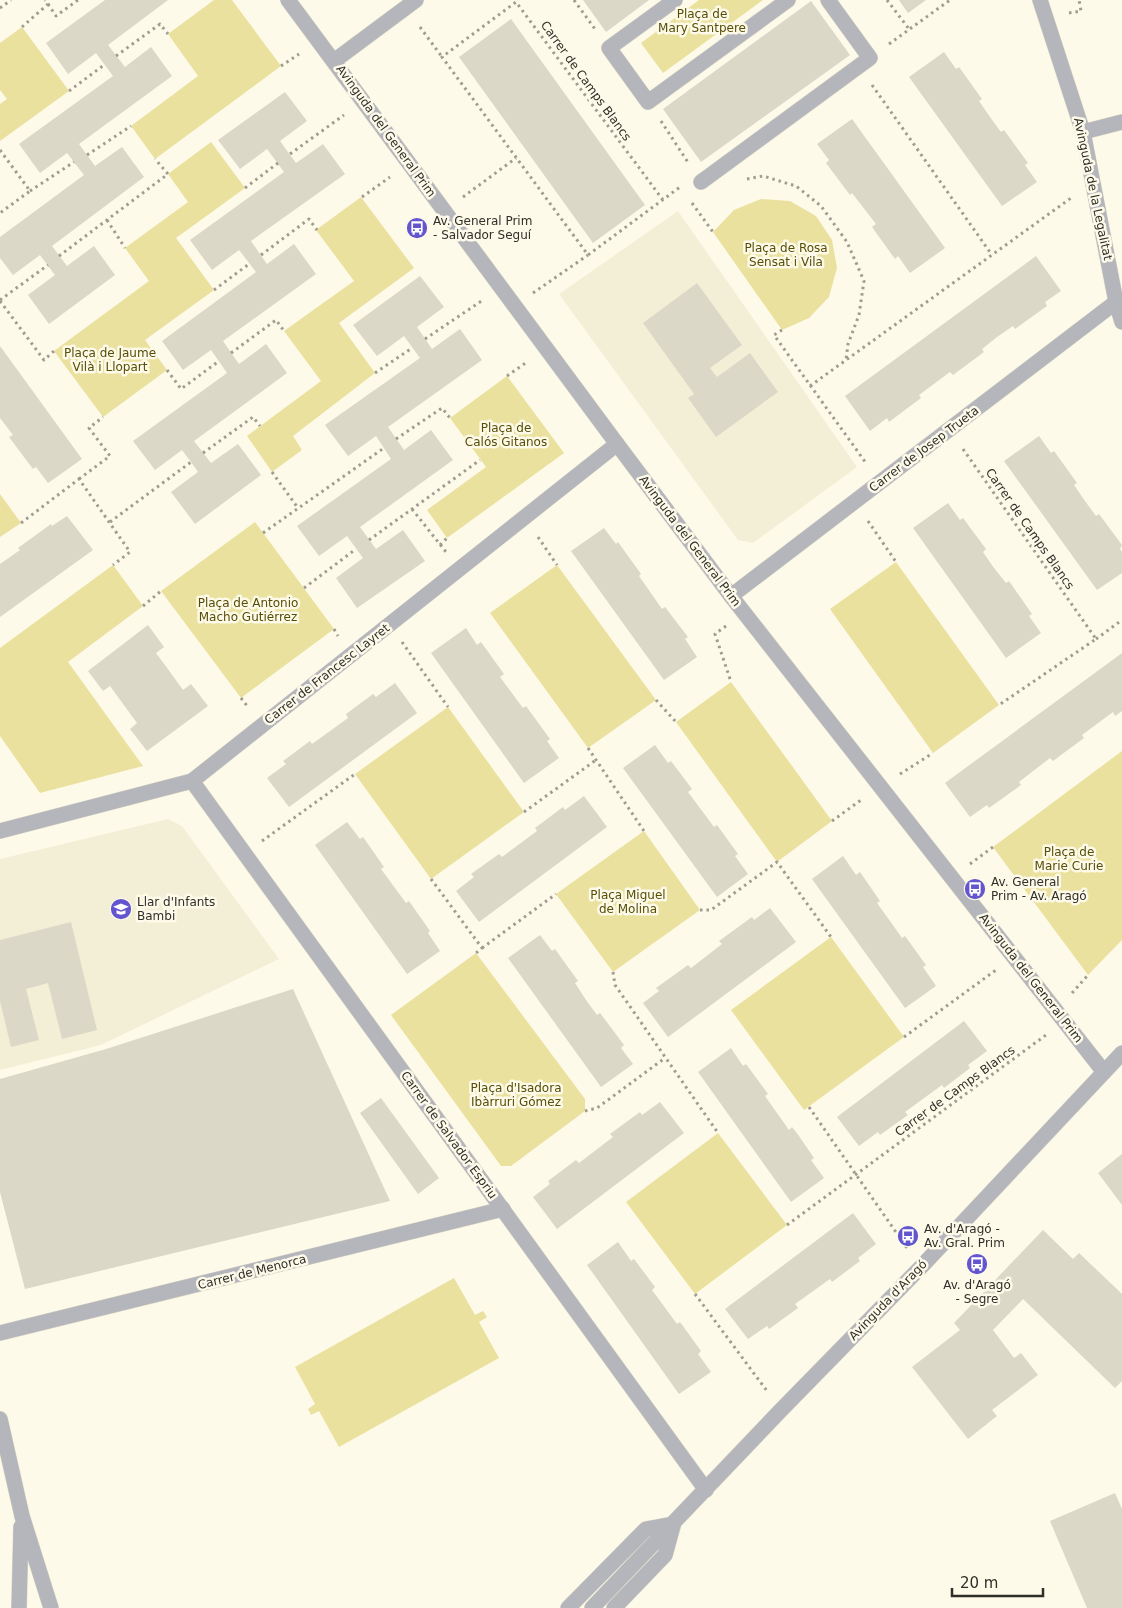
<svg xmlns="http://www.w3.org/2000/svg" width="1122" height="1608" viewBox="0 0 1122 1608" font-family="'DejaVu Sans',sans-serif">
<rect width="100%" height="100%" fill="#fdfae9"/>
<g fill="#f3efd6">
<path d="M 678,211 L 857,467 L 753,543 L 738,540 L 559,294 Z"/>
<path d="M 168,819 L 182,826 L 279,959 L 101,1045 L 0,1070 L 0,859 Z"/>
</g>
<g fill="#ebe19e">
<path d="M 214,0 L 232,0 L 281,66 L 155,159 L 131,126 L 198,76 L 168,34 Z"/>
<path d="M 699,0 L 763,0 L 663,73 L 641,43 Z"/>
<path d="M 22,27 L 69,91 L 0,141 L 0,104 L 7,99 L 0,90 L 0,43 Z"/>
<path d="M 211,142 L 245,188 L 176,238 L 214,290 L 145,340 L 167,370 L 103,417 L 54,351 L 149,281 L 125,248 L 188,202 L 168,174 Z"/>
<path d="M 361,197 L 414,268 L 339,323 L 375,373 L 293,436 L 302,450 L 272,472 L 247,436 L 321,381 L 284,331 L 354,281 L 316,230 Z"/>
<path d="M 761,199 L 790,201 L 816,216 L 832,240 L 837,268 L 829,297 L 809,318 L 782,330 L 713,232 L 734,210 Z"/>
<path d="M 507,376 L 564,453 L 447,538 L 427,510 L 486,467 L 450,418 Z"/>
<path d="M 0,494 L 21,523 L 0,537 Z"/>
<path d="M 255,522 L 334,629 L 241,698 L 161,591 Z"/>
<path d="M 896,562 L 999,705 L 933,753 L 830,609 Z"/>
<path d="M 113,565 L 143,606 L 68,662 L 143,766 L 40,793 L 0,736 L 0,648 Z"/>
<path d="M 557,565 L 656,700 L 588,748 L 490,613 Z"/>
<path d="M 731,682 L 832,821 L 777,862 L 676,722 Z"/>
<path d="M 448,707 L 524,812 L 431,879 L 355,774 Z"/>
<path d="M 1122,751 L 1122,940 L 1088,975 L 993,847 Z"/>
<path d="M 644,831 L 700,910 L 613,972 L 556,894 Z"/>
<path d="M 831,937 L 904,1037 L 804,1110 L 731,1010 Z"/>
<path d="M 476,953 L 585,1099 L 585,1111 L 511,1166 L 501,1166 L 391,1015 Z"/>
<path d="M 718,1133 L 787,1225 L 695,1294 L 626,1202 Z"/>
<path d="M 454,1278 L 475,1315 L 483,1311 L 487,1317 L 479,1322 L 499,1358 L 339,1447 L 319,1411 L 311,1415 L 308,1409 L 315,1404 L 295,1367 Z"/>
</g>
<g fill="#dbd8c7">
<path d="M 105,0 L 168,0 L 108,45 L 125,67 L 151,47 L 172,76 L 79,144 L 95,166 L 122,147 L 144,177 L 52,246 L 67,266 L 94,246 L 115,275 L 49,324 L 28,295 L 55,275 L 40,255 L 13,275 L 0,258 L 0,237 L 84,175 L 67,153 L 40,173 L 19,144 L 113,76 L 96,53 L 68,74 L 46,43 Z"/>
<path d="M 583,0 L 649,0 L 606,32 Z"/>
<path d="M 899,0 L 926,0 L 908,13 Z"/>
<path d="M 811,1 L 850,55 L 701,162 L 663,109 Z"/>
<path d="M 511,19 L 645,205 L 593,243 L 459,57 Z"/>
<path d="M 944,52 L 956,69 L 959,67 L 982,99 L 979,101 L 990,117 L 1001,132 L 1004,130 L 1028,163 L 1025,165 L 1037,182 L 1002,206 L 909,77 Z"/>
<path d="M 285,92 L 307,121 L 280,141 L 296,163 L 323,144 L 345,174 L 251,241 L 267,264 L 294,244 L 316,274 L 223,341 L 239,364 L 266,344 L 287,373 L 194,441 L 211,463 L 238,444 L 261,475 L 195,524 L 171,492 L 198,472 L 191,462 L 182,450 L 155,470 L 133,441 L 227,373 L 211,350 L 183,370 L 162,341 L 256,272 L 239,250 L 212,270 L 190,240 L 284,172 L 267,149 L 240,169 L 218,140 Z"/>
<path d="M 852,119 L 945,248 L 910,273 L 898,256 L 895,259 L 872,227 L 876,224 L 852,193 L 850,195 L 826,163 L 829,160 L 817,144 Z"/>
<path d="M 1036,256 L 1061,291 L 1045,302 L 1047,306 L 1015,329 L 1013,326 L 997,337 L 982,349 L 984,352 L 953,375 L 950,372 L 919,395 L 921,398 L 889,422 L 887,418 L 870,431 L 845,396 Z"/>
<path d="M 420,276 L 444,307 L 417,327 L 432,349 L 460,329 L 482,360 L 388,427 L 404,450 L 431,430 L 453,460 L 360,527 L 376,549 L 403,530 L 425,561 L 357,608 L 336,578 L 363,558 L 347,536 L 319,556 L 297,526 L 391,459 L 376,436 L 348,456 L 325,425 L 420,358 L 404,336 L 377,356 L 353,325 Z"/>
<path d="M 697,283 L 742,345 L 710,368 L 717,377 L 750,353 L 778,392 L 716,437 L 688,398 L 694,394 L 643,323 Z"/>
<path d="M 0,346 L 82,459 L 48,483 L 36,467 L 33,469 L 9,437 L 13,435 L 0,418 Z"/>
<path d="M 1039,436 L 1051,453 L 1054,451 L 1077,483 L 1074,485 L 1085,501 L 1096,516 L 1099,514 L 1122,545 L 1120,549 L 1122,552 L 1122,573 L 1097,590 L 1004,461 Z"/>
<path d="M 948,503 L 960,520 L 963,518 L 986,549 L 983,552 L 994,568 L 1006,583 L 1009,581 L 1032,614 L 1029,616 L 1041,633 L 1006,658 L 913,528 Z"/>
<path d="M 67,516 L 93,550 L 0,617 L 0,564 L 20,550 L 18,548 L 51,524 L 52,526 Z"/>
<path d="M 604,528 L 616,544 L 618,542 L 641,574 L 639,576 L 662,609 L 665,607 L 688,637 L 685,639 L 697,657 L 664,680 L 571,551 Z"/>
<path d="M 148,625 L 164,647 L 156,653 L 165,665 L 183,690 L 191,684 L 208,706 L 147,751 L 130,729 L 137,723 L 110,686 L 103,691 L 88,671 Z"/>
<path d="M 466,628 L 477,645 L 481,642 L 504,674 L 500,677 L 523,708 L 526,706 L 550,739 L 547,741 L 559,758 L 524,783 L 431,653 Z"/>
<path d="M 1122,653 L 1122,711 L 1115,716 L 1113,712 L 1082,735 L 1084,738 L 1053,761 L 1050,758 L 1019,782 L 1021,785 L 989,808 L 987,805 L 970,817 L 945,783 Z"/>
<path d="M 395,683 L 417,713 L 289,807 L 267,778 L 286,764 L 283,761 L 310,741 L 312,744 L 348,718 L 346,714 L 373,694 L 376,697 Z"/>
<path d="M 655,745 L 668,763 L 671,761 L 692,789 L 688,792 L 714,827 L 717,825 L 738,854 L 735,856 L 748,874 L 717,897 L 623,768 Z"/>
<path d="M 584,796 L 607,827 L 479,922 L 456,891 L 474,877 L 471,874 L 499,854 L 502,857 L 537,831 L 535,828 L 563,807 L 565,810 Z"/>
<path d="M 347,822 L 360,839 L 363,837 L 384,867 L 381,869 L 406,903 L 409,901 L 430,931 L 428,933 L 440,951 L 407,974 L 315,845 Z"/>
<path d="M 843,856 L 856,875 L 860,872 L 880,901 L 877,903 L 890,921 L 902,938 L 905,936 L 926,965 L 923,967 L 936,986 L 905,1008 L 812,879 Z"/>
<path d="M 770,908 L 796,942 L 668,1037 L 643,1003 L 659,991 L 656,988 L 688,965 L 691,968 L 722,944 L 719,941 L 752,917 L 754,920 Z"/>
<path d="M 71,922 L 97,1030 L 62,1039 L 48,983 L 26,989 L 39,1040 L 11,1047 L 0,1001 L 0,940 Z"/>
<path d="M 540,935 L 552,951 L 555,949 L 578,981 L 575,983 L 586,1000 L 597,1015 L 600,1013 L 624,1045 L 621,1048 L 633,1064 L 601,1087 L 508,958 Z"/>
<path d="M 293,989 L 390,1201 L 25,1289 L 0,1192 L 0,1079 L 106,1049 Z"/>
<path d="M 964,1021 L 987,1051 L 968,1065 L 970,1068 L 944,1088 L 942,1085 L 905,1112 L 908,1115 L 880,1135 L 878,1132 L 859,1146 L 837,1117 Z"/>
<path d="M 731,1048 L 743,1066 L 746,1064 L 768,1094 L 765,1096 L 789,1130 L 792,1127 L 799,1136 L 814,1158 L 811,1160 L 824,1178 L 791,1202 L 698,1072 Z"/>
<path d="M 381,1098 L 439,1178 L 418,1194 L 360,1113 Z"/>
<path d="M 660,1102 L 684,1133 L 557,1229 L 533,1197 L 550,1184 L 548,1181 L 576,1160 L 579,1163 L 613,1137 L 610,1134 L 640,1112 L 642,1115 Z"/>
<path d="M 1122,1154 L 1122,1205 L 1098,1173 Z"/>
<path d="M 853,1213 L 876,1244 L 858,1258 L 860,1261 L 832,1282 L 830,1279 L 795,1304 L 798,1308 L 769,1329 L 767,1326 L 748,1339 L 725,1309 Z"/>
<path d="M 1043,1230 L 1073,1259 L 1079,1253 L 1122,1294 L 1122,1381 L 1115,1388 L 1023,1299 L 993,1330 L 1014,1358 L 1021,1353 L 1038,1375 L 992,1410 L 997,1416 L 968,1439 L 912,1367 L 960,1330 L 954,1323 Z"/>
<path d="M 618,1242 L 631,1261 L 634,1259 L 655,1287 L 652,1290 L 677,1324 L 680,1322 L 701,1351 L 698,1354 L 711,1372 L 679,1394 L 587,1265 Z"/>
<path d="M 1115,1493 L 1122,1509 L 1122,1608 L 1087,1608 L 1050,1521 Z"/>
</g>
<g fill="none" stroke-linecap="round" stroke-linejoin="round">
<g stroke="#d8d5c6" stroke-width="16">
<g id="pedestrian">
<path d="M 675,0 L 609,48 L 648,102 L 788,0"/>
<path d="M 701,182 L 870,58 L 828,0"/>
</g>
</g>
<g stroke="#d8d5c6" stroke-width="16">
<g id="minor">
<path d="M 288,0 L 617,444 L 731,596 L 1104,1072"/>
<path d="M 1040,0 L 1083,132 L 1116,302 L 1122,322"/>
<path d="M 334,61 L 416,0"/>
<path d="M 1083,132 L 1122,122"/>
<path d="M 731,596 L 1116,302"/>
<path d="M 192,781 L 706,1490"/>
<path d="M 0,831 L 192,781 L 617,444"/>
<path d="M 0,1333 L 503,1209"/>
<path d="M 0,1419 L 22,1516 L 51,1608"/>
<path d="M 19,1608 L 21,1527"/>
<path d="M 568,1608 L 646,1529 L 673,1524"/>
<path d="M 592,1608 L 781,1410 L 921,1267 L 1122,1053"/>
<path d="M 614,1608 L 665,1555 L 673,1526"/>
</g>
</g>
<g stroke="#9f9d91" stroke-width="3" stroke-dasharray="2.5 4" stroke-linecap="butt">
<path d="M 574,0 L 595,29"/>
<path d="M 887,0 L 909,29"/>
<path d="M 48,4 L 56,16 L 78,0"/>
<path d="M 0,8 L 11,0"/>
<path d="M 1069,13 L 1081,11 L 1079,0"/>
<path d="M 22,27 L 48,4 L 45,0"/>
<path d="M 420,27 L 442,57"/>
<path d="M 889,44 L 950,0"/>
<path d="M 116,56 L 160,24 L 168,34"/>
<path d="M 281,66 L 299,54"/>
<path d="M 872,85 L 992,255"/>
<path d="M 69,91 L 104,65"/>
<path d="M 661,121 L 689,164"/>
<path d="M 0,150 L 30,191 L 0,213"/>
<path d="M 290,154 L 344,115"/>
<path d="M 87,155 L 131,126"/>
<path d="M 747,179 L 763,176 L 796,186 L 821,206 L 847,242 L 864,281 L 859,315 L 848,344 L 846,360"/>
<path d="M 245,188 L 278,163"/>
<path d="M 30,191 L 74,162"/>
<path d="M 362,197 L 390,177"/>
<path d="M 463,197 L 516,158"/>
<path d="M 663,200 L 516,2 L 442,57 L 588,255 L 680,187"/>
<path d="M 692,203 L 713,232"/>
<path d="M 107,220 L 125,248"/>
<path d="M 261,255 L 309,219 L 317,230"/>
<path d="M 59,256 L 168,174 L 155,159"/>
<path d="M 214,290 L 249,264"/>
<path d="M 533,293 L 588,255"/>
<path d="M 0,300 L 48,265"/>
<path d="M 0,301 L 44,360 L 54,351"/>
<path d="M 782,330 L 774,335 L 866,463"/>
<path d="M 425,339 L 483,300"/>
<path d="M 231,353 L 276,320 L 284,331"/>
<path d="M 167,370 L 181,389 L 219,361"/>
<path d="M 375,373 L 412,348"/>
<path d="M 507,376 L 527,362"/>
<path d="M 810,386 L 1071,198"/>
<path d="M 396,439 L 442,408 L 450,418"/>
<path d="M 963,449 L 1096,639 L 999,705"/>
<path d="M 203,453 L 253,417 L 260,426"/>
<path d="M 272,472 L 298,508"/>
<path d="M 79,479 L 110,456 L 89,428 L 103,417"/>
<path d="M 412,509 L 446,552"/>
<path d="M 868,521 L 896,562"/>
<path d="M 110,522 L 191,462"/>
<path d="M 21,523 L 79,479 L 130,552 L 113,565"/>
<path d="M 263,533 L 384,448"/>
<path d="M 538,537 L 557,565"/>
<path d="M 369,540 L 480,460"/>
<path d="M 440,545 L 447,538"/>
<path d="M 304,588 L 356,549"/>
<path d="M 143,606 L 161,591"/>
<path d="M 726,626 L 715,634 L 731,682"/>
<path d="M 334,629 L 338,636"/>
<path d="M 1096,639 L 1122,620"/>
<path d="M 402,642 L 448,707"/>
<path d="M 241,698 L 248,707"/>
<path d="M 656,700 L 676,722"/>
<path d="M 588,748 L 644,831"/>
<path d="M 900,774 L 933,753"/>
<path d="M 524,812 L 596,760"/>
<path d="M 832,821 L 861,800"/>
<path d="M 262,841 L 355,774"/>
<path d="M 970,864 L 993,847"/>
<path d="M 431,879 L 482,948 L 476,953"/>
<path d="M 700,910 L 711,910 L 777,862 L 831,937"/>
<path d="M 482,948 L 556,894"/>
<path d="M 613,972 L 615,985 L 718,1133"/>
<path d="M 1072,993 L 1088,975"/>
<path d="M 904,1037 L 996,970"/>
<path d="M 809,1107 L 907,1248"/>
<path d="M 585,1111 L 597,1108 L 665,1058"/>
<path d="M 787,1225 L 1046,1035"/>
<path d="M 695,1294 L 767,1391"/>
</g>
<use href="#pedestrian" stroke="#b5b5bc" stroke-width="15"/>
<use href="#minor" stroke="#b5b5bc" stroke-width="15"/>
</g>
<defs>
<g id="bus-disc" transform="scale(1.125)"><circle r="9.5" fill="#6355ce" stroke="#fdfae9"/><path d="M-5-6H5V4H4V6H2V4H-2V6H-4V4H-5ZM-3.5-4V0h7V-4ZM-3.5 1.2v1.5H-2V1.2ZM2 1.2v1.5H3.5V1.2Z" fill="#fff"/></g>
<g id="school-disc" transform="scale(1.125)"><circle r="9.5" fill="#6355ce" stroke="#fdfae9"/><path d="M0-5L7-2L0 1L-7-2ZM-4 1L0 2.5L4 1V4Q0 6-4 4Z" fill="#fff"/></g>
</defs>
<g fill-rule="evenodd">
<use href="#bus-disc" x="417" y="228"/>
<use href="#bus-disc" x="975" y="889"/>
<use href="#school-disc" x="121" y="909"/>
<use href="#bus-disc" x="908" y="1236"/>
<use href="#bus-disc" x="977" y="1264"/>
</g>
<g text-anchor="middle" stroke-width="5" stroke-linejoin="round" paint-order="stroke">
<g font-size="12" fill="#574d07" stroke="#fdfae9">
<text x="702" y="18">Plaça de<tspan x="702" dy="14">Mary Santpere</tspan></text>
<text x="786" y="252">Plaça de Rosa<tspan x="786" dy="14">Sensat i Vila</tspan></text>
<text x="110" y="357">Plaça de Jaume<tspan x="110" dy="14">Vilà i Llopart</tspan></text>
<text x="506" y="432">Plaça de<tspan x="506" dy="14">Calós Gitanos</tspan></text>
<text x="248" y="607">Plaça de Antonio<tspan x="248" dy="14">Macho Gutiérrez</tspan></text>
<text x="1069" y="856">Plaça de<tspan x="1069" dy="14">Marie Curie</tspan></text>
<text x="628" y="899">Plaça Miguel<tspan x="628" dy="14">de Molina</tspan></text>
<text x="516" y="1092">Plaça d'Isadora<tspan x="516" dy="14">Ibàrruri Gómez</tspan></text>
</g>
<g font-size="12" fill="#2f2e28" stroke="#fdfae9">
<text transform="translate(586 81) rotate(54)" y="4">Carrer de Camps Blancs</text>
<text transform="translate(386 131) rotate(54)" y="4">Avinguda del General Prim</text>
<text transform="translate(1093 189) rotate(78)" y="4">Avinguda de la Legalitat</text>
<text transform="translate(924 449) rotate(-37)" y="4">Carrer de Josep Trueta</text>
<text transform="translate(1030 529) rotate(55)" y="4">Carrer de Camps Blancs</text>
<text transform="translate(690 541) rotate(53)" y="4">Avinguda del General Prim</text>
<text transform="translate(327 674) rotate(-38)" y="4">Carrer de Francesc Layret</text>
<text transform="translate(1031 978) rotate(52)" y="4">Avinguda del General Prim</text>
<text transform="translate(955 1091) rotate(-36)" y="4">Carrer de Camps Blancs</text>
<text transform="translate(449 1135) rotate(54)" y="4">Carrer de Salvador Espriu</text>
<text transform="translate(252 1272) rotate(-14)" y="4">Carrer de Menorca</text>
<text transform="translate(888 1300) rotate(-46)" y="4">Avinguda d'Aragó</text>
</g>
<g font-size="12" fill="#2f2e28" stroke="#fdfae9" text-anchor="start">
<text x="433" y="225">Av. General Prim<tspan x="433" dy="14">- Salvador Seguí</tspan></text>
<text x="991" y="886">Av. General<tspan x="991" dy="14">Prim - Av. Aragó</tspan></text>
<text x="137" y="906">Llar d'Infants<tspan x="137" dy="14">Bambi</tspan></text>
<text x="924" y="1233">Av. d'Aragó -<tspan x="924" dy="14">Av. Gral. Prim</tspan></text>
<text x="977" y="1289" text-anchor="middle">Av. d'Aragó<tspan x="977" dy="14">- Segre</tspan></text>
</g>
</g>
<path d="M952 1588v8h91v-8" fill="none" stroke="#2f2e28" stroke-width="2.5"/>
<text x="960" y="1588" font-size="15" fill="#2f2e28" stroke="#fdfae9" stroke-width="4" paint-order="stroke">20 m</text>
</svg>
